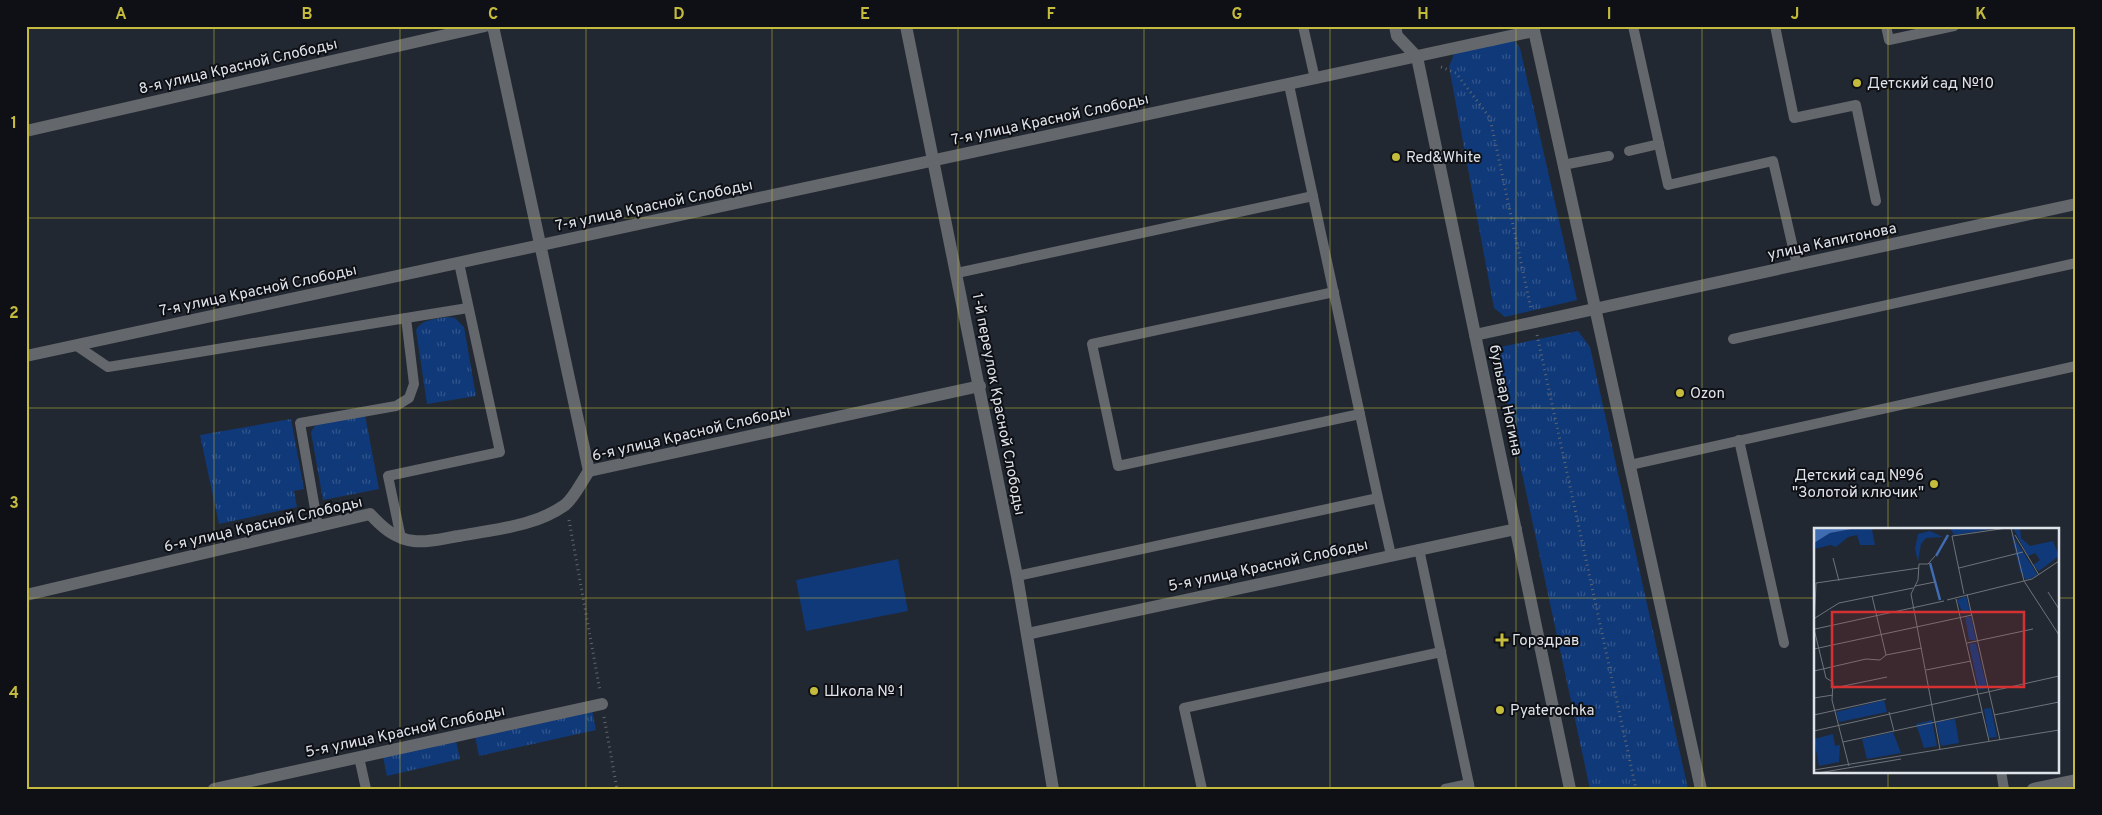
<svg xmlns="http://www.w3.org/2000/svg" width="2102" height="815" viewBox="0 0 2102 815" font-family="Overpass,sans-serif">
<defs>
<pattern id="grass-tufts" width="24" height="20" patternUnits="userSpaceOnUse" patternTransform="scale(1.25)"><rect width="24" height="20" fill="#103979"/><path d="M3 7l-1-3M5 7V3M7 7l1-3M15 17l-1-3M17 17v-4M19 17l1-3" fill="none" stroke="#32568c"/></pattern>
</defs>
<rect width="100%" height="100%" fill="#222831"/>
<g fill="url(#grass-tufts)">
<path d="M 1512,37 L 1520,48 L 1577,300 L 1505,317 L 1494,308 L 1449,67 L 1457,46 Z"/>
<path d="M 448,317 L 455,318 L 464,327 L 476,396 L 427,404 L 416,330 C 422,319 436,319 448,317 Z"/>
<path d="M 1578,331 L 1590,347 L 1688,789 L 1590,789 L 1495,348 Z"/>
<path d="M 365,415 L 379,489 L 323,500 L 311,432 L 316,424 Z"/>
<path d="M 291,419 L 304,489 L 294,491 L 297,507 L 219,524 L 200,435 Z"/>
<path d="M 592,710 L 596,730 L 479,756 L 475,736 Z"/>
<path d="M 456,741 L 460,759 L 387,776 L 383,757 Z"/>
</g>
<path fill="#103979" d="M 898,559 L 908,611 L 806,631 L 796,580 Z"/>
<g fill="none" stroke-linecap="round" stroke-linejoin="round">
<g stroke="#60666e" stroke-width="3" stroke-dasharray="1 4" stroke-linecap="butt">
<path d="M 1441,67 L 1456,73 L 1490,118 L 1531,309"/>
<path d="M 1537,335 L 1636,789"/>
<path d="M 569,520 L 600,691"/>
<path d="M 604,717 L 617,789"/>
</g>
<g stroke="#64676c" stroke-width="10">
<path d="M 1303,26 L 1315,79"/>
<path d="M 1633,26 L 1668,185 L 1773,161 L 1797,265"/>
<path d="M 1775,26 L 1794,118 L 1856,105 L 1876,201"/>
<path d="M 1886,26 L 1889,40 L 1954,26"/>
<path d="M 1629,151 L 1659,144"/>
<path d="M 1563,165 L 1609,156"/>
<path d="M 957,273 L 1313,196"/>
<path d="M 1334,292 L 1092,344 L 1118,466 L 1360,414"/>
<path d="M 406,318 L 468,308"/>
<path d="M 1733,339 L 2076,263"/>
<path d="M 77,346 L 108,367 L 406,318 L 414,384 L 409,398 L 396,406 L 300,423 L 318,526"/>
<path d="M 1739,440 L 1784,643"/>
<path d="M 1630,465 L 2076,366"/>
<path d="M 1378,498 L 1391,555"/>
<path d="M 401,538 L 388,476 L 500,452 L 459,263"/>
<path d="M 1419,549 L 1470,789"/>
<path d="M 1017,576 L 1378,498 L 1289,85"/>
<path d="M 359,757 L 366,789"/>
<path d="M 2001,771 L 2004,789"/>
<path d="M 1202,789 L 1184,708 L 1441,652"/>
<path d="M 1445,789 L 1469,784"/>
</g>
<g stroke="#64676c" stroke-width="12">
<path d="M 493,26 L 589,471"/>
<path d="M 26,131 L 485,26"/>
<path d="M 1475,335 L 2076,204"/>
<path d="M 26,356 L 1534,31"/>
<path d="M 26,595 L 370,514 C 382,527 395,539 414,541 C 428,543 445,538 459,536 C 495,529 534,527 565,505 C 574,498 582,481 589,471 L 980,386"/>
<path d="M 1027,634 L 1516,529"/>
<path d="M 214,789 L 602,704"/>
<path d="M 2033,789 L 2076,780"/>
</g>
<g stroke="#64676c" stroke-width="12">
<path d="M 906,26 L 1017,576 L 1053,789"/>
<path d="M 1395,26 L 1397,36 L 1417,57 L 1570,789"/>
<path d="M 1533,26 L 1701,789"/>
</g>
</g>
<path fill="none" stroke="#c5bc3d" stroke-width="1" stroke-opacity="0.55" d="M 214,26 L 214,789M 400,26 L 400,789M 586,26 L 586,789M 772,26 L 772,789M 958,26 L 958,789M 1144,26 L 1144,789M 1330,26 L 1330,789M 1516,26 L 1516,789M 1702,26 L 1702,789M 1888,26 L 1888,529M 26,218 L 2076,218M 26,408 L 2076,408M 26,598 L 1816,598M 2058,598 L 2076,598M 1888,771 L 1888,789"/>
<g fill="#c5bc3d" stroke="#0e1015" stroke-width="2">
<circle cx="1857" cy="83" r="5"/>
<circle cx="1396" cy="157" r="5"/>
<circle cx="1680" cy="393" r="5"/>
<circle cx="1934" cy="484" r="5"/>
<path d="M1499.5 632.5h5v5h5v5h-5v5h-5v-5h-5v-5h5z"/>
<circle cx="814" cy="691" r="5"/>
<circle cx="1500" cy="710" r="5"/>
</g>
<g text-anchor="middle" stroke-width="4" stroke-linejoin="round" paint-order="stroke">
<g font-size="15" fill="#dfe4ea" stroke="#0e1015">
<text transform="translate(238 66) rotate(-13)" y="5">8-я улица Красной Слободы</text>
<text transform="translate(1050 119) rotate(-12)" y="5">7-я улица Красной Слободы</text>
<text transform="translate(654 205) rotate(-12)" y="5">7-я улица Красной Слободы</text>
<text transform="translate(1832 241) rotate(-12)" y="5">улица Капитонова</text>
<text transform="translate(258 290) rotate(-12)" y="5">7-я улица Красной Слободы</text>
<text transform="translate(1506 400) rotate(78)" y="5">бульвар Ногина</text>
<text transform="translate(999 404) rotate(79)" y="5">1-й переулок Красной Слободы</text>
<text transform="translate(691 433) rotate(-13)" y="5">6-я улица Красной Слободы</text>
<text transform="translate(263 524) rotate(-13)" y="5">6-я улица Красной Слободы</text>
<text transform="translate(1268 565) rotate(-12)" y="5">5-я улица Красной Слободы</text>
<text transform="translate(405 731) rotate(-12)" y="5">5-я улица Красной Слободы</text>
</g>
<g font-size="15" fill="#dfe4ea" stroke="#0e1015" text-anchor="start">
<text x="1867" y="88">Детский сад №10</text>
<text x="1406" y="162">Red&amp;White</text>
<text x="1690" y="398">Ozon</text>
<text x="1924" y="480" text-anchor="end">Детский сад №96<tspan x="1924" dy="17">"Золотой ключик"</tspan></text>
<text x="1512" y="645">Горздрав</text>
<text x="824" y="696">Школа № 1</text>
<text x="1510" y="715">Pyaterochka</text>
</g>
</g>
<g transform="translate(1814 528)">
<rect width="245" height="245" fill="#222831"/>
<path d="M 116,3 L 129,9 L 112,10 L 107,16 L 104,34 L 101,21 L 104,6 ZM 197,5 L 223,46 L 222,48 L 212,52 L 206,43 ZM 152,68 L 156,84 L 149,86 L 143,72 ZM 151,89 L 157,89 L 162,112 L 155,112 ZM 162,115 L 173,160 L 165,162 L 155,116 ZM 70,172 L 73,184 L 25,194 L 22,184 ZM 177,180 L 183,209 L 175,210 L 170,181 ZM 141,191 L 145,215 L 127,218 L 122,194 ZM 118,192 L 123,218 L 110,220 L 102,196 ZM 79,204 L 87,225 L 53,231 L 48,211 ZM 19,206 L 21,218 L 26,217 L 25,234 L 5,238 L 0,211 Z" fill="#103979"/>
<path d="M 43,0 L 61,0 L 58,2 L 61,17 L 46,17 L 43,7 L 34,9 L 22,19 L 17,17 L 0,21 L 0,15 L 16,5 ZM 136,0 L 185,0 L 140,7 ZM 199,0 L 206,0 L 207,10 L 216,18 L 239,13 L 245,28 L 225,43 L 219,37 L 226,32 L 221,25 L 214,28 Z" fill="#103979"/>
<path d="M 0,0 L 43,0 L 16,5 L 0,15 Z" fill="#406cb2"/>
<path fill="none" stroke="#406cb2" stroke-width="2.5" d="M 122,28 L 134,7M 116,35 L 126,72"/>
<path fill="none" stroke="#6e737b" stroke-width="1" d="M 197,0 L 210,53 L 245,107M 201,7 L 225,47M 121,28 L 114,36 L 105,36 L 104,52 L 97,66 L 126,221M 19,30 L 25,53M 145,40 L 209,24M 101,58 L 121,54M 234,64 L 245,81M 150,66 L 138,8 L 193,0M 153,66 L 186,212M 58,68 L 72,127M 142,71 L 175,213M 133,72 L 218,51 L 245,33M 1,90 L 25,75 L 99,60M 1,101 L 130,73M 153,115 L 219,101M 0,121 L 158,87M 112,142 L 157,133M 0,143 L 52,131 L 66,132 L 72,127 L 108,120M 20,160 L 73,149M 0,170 L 19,167M 75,184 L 80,203M 0,187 L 72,171M 180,187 L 245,174M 0,203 L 245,148M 29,214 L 168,184M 35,238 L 18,172 L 19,154 L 12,150 L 0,101 L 2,55 L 105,40M 0,242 L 245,202M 4,245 L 87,231"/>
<path fill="#d63132" fill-opacity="0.15" stroke="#d63132" stroke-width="2.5" d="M 18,84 L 210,84 L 210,159 L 18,159 Z"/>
<rect width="245" height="245" fill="none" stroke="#dfe4ea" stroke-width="2.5"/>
</g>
<rect width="2102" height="815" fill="none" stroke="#0e1015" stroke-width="55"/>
<rect x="28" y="28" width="2046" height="760" fill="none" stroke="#c5bc3d" stroke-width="2"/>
<g font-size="16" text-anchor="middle" font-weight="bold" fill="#c5bc3d">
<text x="121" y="19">A</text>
<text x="307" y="19">B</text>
<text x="493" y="19">C</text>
<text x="679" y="19">D</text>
<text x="865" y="19">E</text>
<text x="1051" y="19">F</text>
<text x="1237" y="19">G</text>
<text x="1423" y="19">H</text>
<text x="1609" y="19">I</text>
<text x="1795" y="19">J</text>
<text x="1981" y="19">K</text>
<text x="14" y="128">1</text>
<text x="14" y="318">2</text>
<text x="14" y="508">3</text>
<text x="14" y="698">4</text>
</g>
</svg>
